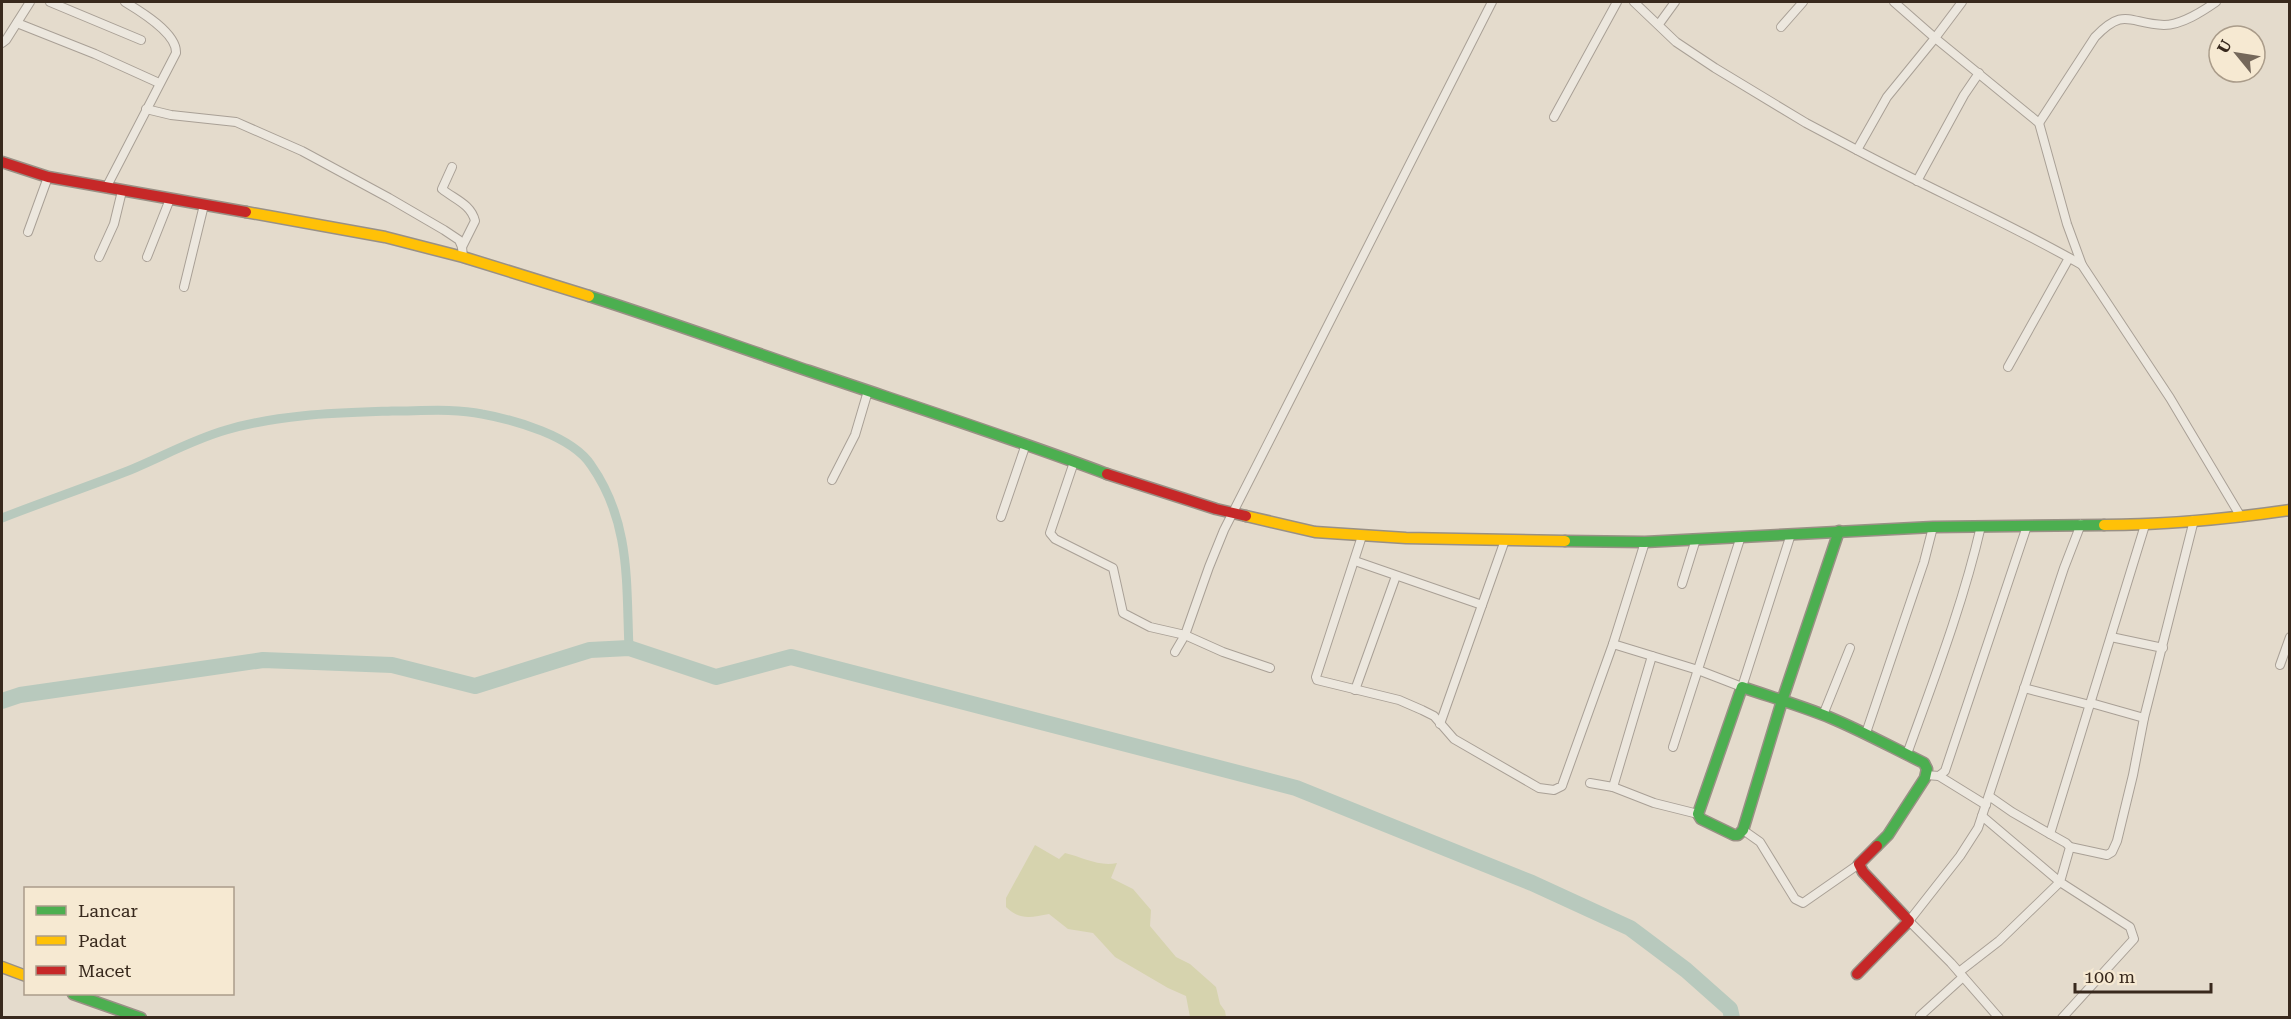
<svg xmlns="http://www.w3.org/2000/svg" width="2291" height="1019" viewBox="0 0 2291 1019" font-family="'Roboto Serif',serif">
<rect width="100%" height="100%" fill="#e4dbcc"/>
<path fill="#d6d3ae" d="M 1035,845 L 1059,859 L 1065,853 C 1082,857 1099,867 1117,863 L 1111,878 L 1133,889 L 1151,910 L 1150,926 L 1176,957 L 1190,964 L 1216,987 L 1220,1004 L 1225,1011 L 1226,1017 L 1190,1017 L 1186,996 L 1168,988 L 1115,957 L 1093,933 L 1068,929 L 1049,914 C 1032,917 1020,921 1006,907 L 1006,898 Z"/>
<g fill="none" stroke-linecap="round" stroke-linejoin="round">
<path stroke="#b8c9bd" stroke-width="9" d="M 2,518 C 43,502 84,488 125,472 C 158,459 191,440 226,430 C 281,414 335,413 392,411 C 421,411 454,408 482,414 C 515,420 572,436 591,465 C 631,522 626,582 629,648"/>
<path stroke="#b8c9bd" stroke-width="16" d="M 2,701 L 20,695 L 263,660 L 392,665 L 475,686 L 590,650 L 629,648 L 716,677 L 791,657 L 1296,788 L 1532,883 L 1630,928 L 1686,970 L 1730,1009 L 1732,1018"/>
<g stroke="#a9a096" stroke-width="10">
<g id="street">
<path d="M 50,2 L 141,40"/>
<path d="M 1634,2 L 1676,42 L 1715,68 L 1806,123 L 1857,150 L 1887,97 L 1935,38 L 1894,2"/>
<path d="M 1962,2 L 1935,38 L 2039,123 L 2067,224 L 2082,265 L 2170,398 L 2241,517"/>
<path d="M 17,23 L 95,54 L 159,83"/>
<path d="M 1659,24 L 1675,2"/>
<path d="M 1781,27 L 1803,2"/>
<path d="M 2,43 L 6,40 L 30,2"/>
<path d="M 146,109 L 171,115 L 236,122 L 302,151 L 389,198 L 444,230 L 459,240 L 462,247 L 463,257"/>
<path d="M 1554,117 L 1617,2"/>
<path d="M 2039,123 L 2095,37 C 2125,6 2129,24 2164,25 C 2182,25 2203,11 2216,2"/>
<path d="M 1857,150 C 1932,190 2009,223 2082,265"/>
<path d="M 452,167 L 442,189 C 454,199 471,204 475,221 L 462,247"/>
<path d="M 1917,181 L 1964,95 L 1979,73"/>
<path d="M 106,188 L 176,53 C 177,33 140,11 125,2"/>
<path d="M 28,232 L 48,177"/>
<path d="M 99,257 L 114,224 L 122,191"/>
<path d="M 147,257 L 170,199"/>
<path d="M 184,287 L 204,205"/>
<path d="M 2008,367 L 2069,258"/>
<path d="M 1074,462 L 1050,533 L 1055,539 L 1113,568 L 1123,613 L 1150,627 L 1185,635 L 1223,652 L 1270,668"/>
<path d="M 832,480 L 855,435 L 868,391"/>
<path d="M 1001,517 L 1026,444"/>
<path d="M 1362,536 L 1316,677 L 1317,680 L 1399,700 L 1422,710 L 1434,716 L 1454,739 L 1539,788 L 1554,790 L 1562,786 L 1563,783 L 1613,644 L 1698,670 L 1742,687 L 1791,534"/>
<path d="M 1355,561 L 1482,605"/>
<path d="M 1682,584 L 1696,539"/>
<path d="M 2111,637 L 2163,648"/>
<path d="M 1613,644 L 1645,542"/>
<path d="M 1175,652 L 1185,635 L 1209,567 L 1224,530 L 1492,2"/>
<path d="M 1652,656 L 1613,787 L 1654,803 L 1698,814"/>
<path d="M 2280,665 L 2290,637"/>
<path d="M 2024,688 L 2090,705"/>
<path d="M 1355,690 L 1396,576"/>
<path d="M 2091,703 L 2144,718"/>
<path d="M 1823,715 L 1850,648"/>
<path d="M 1440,724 L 1505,540"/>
<path d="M 1866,733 L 1924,562 L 1933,527"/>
<path d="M 1673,747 L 1741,536"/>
<path d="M 1907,754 C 1934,679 1963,604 1981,526"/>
<path d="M 1926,775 L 1939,776 L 1945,771 L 2027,526"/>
<path d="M 1939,776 L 1986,805"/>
<path d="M 1590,783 L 1613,787"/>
<path d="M 1989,796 L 2012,812 L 2050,834"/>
<path d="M 1743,830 L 1760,842 L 1795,899 L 1803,903 L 1859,864"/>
<path d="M 2070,847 L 2107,855 L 2112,852 L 2117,841 L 2133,775 L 2144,718 L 2194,520"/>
<path d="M 1959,972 L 1999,941 L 2060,882 L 1982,816"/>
<path d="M 1920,1016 L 1963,977"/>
<path d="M 1999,1018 L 1951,963 L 1909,921 L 1960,856 L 1978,828 L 2064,568 L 2081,524"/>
<path d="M 2062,1018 L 2134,939 L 2130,927 L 2060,882 L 2070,847 L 2066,843 L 2050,834 L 2145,525"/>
</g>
</g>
<g stroke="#999085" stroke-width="13">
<g id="fast">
<path d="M 589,296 C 664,320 736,346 809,371 C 909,405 1009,437 1107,474"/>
<path d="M 1839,531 L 1782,701 L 1743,830 L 1738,835 L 1734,835 L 1701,819 L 1698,814 L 1742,687 C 1771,697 1802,706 1831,718 C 1862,731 1893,748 1924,763 L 1927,769 L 1925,778 L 1888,835 L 1877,846"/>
<path d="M 1565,541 L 1645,542 L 1933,527 L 2104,525"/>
<path d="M 73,994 L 141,1018"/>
</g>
</g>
<g stroke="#999085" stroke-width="13">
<g id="slow">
<path d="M 246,212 L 385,237 L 463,257 L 589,296"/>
<path d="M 1246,516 L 1315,532 L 1406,538 L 1565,541"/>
<path d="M 2104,525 C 2166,525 2228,519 2290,510"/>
<path d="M 2,967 L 26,976"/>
</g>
</g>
<g stroke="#999085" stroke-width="13">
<g id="jam">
<path d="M 2,162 L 48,177 L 246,212"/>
<path d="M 1107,474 L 1216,509 L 1246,516"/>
<path d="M 1857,974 L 1909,921 L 1863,872 L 1859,864 L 1877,846"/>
</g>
</g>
<use href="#street" stroke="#ece7de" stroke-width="8"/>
<use href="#fast" stroke="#4caf50" stroke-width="10"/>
<use href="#slow" stroke="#ffc107" stroke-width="10"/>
<use href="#jam" stroke="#c62828" stroke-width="10"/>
</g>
<rect width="2291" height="1019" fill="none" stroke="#38291d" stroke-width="6"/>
<rect x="24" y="887" width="210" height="108" fill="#f6e9d2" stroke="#aa9c8a" stroke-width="1.5"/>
<rect x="36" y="906" width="30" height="9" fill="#4caf50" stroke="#aa9c8a" stroke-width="1.5"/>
<text x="78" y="917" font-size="18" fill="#38291d">Lancar</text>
<rect x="36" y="936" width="30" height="9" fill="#ffc107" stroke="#aa9c8a" stroke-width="1.5"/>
<text x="78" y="947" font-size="18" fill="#38291d">Padat</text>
<rect x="36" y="966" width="30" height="9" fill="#c62828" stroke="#aa9c8a" stroke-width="1.5"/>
<text x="78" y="977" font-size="18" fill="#38291d">Macet</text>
<g transform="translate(2237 54) rotate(300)"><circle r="28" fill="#f6e9d2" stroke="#aa9c8a" stroke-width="1.5"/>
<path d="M0-4.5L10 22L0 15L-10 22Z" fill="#74675a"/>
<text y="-9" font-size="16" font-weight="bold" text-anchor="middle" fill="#38291d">U</text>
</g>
<path d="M2075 983v9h136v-9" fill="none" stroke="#38291d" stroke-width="3"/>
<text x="2084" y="983" font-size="18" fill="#38291d" stroke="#f6e9d2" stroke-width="4.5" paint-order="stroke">100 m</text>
</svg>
